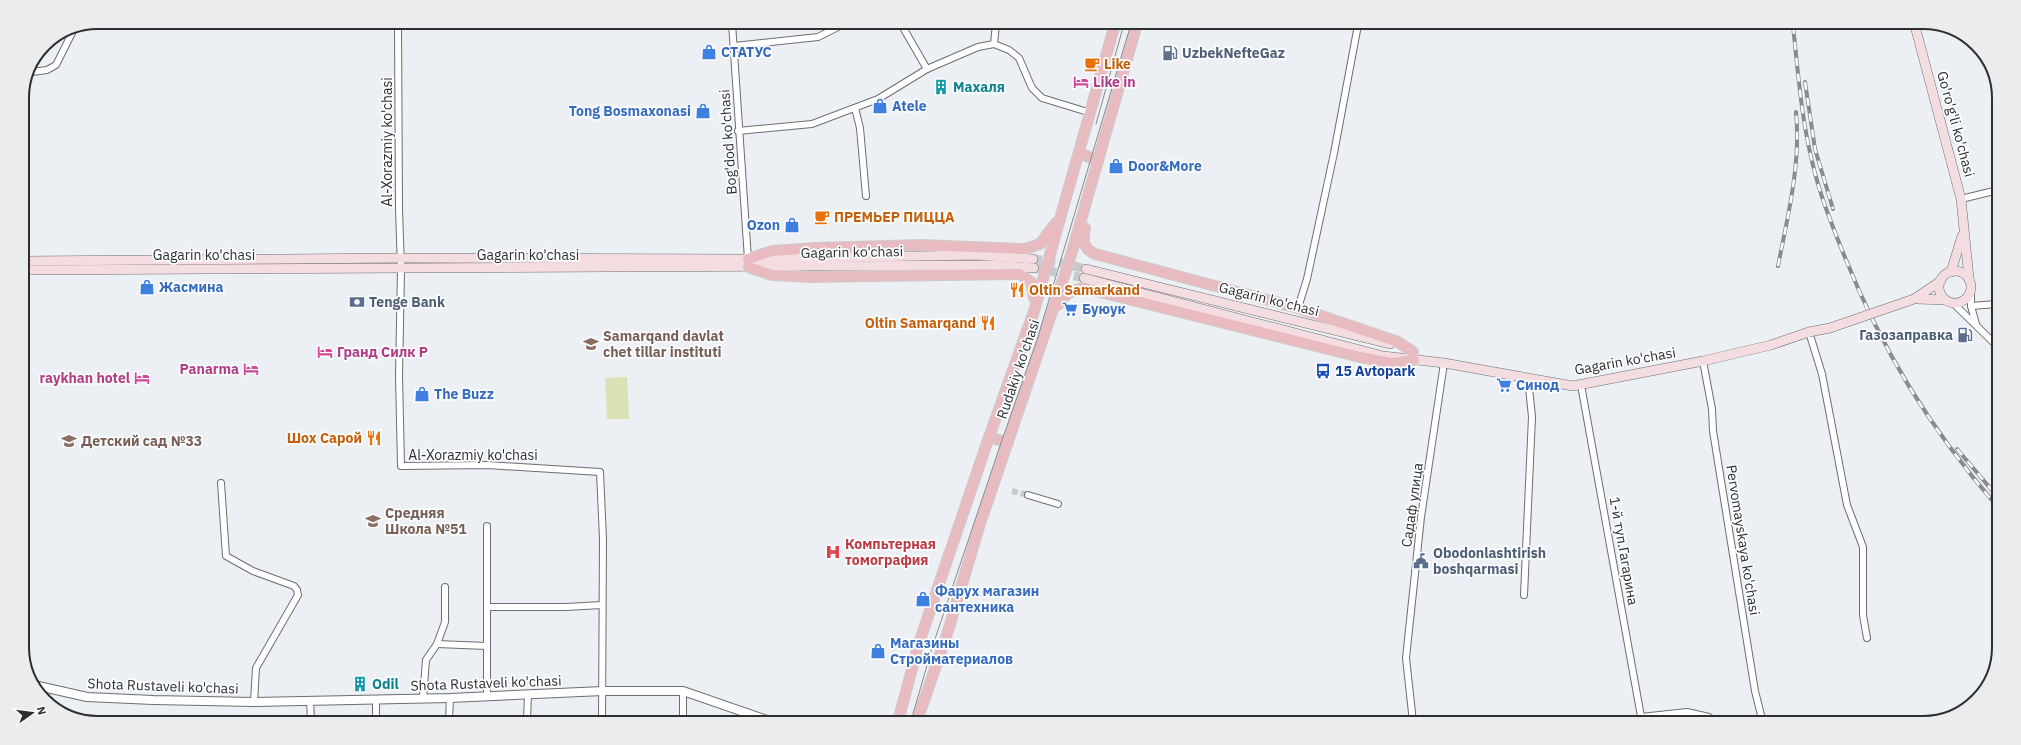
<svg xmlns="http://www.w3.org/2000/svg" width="2021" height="745" viewBox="0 0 2021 745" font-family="'IBM Plex Sans',sans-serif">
<rect width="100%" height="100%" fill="#ecf0f4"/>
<path fill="#dae2b3" d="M 627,377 L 629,419 L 607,419 L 605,378 Z"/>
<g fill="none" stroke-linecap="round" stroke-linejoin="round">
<path stroke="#c6c9cd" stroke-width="6" stroke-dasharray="6 3" stroke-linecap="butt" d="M 1012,491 L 1028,495"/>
<g stroke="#c6c9cd" stroke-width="9" stroke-dasharray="9 4.5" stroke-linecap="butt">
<path d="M 1033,259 L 1061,263 L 1086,269"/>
<path d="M 1034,268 L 1084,278"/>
</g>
<g stroke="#6b6e72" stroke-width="8">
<g id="minor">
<path d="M 398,23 L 399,209 L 401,269 L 399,376 L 401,466 L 487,465 L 600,472 L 603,539 L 602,720"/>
<path d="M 732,23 L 748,259"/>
<path d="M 996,24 L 994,44 L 1009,50 L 1019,58 L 1032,88 L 1042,98 L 1091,113"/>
<path d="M 734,46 L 818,37 L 844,24"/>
<path d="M 927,69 L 978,47 L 994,44"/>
<path d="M 32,72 L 47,70 L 56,65 L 75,27"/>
<path d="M 855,108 L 860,128 L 866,196"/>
<path d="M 738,131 L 812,124 L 878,99 L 927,69 L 901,24"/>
<path d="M 1961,199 L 1998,190"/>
<path d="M 1971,292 L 1971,306 L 1976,324"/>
<path d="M 1953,303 L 1997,346"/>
<path d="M 1971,306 L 1997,304"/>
<path d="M 1298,308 L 1307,279 L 1334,153 L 1358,25"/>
<path d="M 1809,332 L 1822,374 L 1847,505 L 1863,547 L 1863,615 L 1867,638"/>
<path d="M 1703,361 L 1712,409 L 1713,431 L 1755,691 L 1763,723"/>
<path d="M 1581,385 L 1642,722"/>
<path d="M 221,483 L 226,556 L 253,571 L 294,586 L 297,590 L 298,595 L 256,668 L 254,702"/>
<path d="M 1028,495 L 1058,504"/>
<path d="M 487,526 L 487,696"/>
<path d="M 1524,595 L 1532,417 L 1528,378"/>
<path d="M 487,607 L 566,607 L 602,605"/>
<path d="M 437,644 L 487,646"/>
<path d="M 423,698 L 426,660 L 437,644 L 445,622 L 445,587"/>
<path d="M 310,702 L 311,719"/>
<path d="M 1641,717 L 1687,712 L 1709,717"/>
<path d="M 376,720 L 376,699"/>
<path d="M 449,720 L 450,698"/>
<path d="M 527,720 L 528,695"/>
<path d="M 683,720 L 683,691"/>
<path d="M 1413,722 L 1406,658 L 1421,517 L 1444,363"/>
</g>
</g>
<g stroke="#6b6e72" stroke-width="10">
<path id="tertiary" d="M 34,685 L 87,697 L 153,700 L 254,702 L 450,698 L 603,691 L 683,691 L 767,720"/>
</g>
<g stroke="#6b6e72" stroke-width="10">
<g id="secondary">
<path d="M 1915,26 L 1961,199 L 1969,278"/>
<path d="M 22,261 L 401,258 L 748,259 L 976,255 L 1033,259"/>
<path d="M 1086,269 L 1390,344"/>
<path d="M 22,270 L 993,265 L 1034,268"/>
<circle cx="1955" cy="287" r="16"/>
<path d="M 1951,272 L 1962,236"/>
<path d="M 1084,278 L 1383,356 L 1444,363 L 1573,386 L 1703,361 L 1771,345 L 1809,332"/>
<path d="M 1914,299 L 1941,281"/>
<path d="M 1917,299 L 1946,300"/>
</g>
</g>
<g stroke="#cdcdcd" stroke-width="12">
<g id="primary">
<path d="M 1080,153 L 1098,161"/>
<path d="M 1085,228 C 1083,240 1082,248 1095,254 L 1298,308 L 1398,342 L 1413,352"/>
<path d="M 748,259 L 772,251 L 814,248 L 921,245 L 1025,249 L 1040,244 L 1056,223"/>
<path d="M 748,267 L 772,275 L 810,277 L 1020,274 L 1031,282 L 1034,298"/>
<path d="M 1058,305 C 1065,294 1071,290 1084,288 L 1360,357 L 1392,363 L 1414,360"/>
<path d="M 989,437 L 1008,443"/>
<path d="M 898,721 L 919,643 L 989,437 L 1034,311 L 1115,24"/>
<path d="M 917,721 L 948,631 L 979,527 L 1069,262 L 1137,24"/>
</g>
</g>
<use href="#minor" stroke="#fff" stroke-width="6"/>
<use href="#tertiary" stroke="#fff" stroke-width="8"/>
<use href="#secondary" stroke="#f4dde0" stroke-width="9"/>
<use href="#primary" stroke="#e8bbc0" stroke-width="10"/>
<g stroke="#888a8d" stroke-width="1">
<path d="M 1096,124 L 1124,24"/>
<path d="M 911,721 L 932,648 L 1001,443 L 1037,340 L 1131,24"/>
</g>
<g stroke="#888a8d" stroke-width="4">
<g id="rail">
<path d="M 1793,26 C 1798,71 1801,116 1812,161 C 1819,193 1832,225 1844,255 C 1882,350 1929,427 1996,505"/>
<path d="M 1805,82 L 1815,149 L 1833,209"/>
<path d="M 1778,266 C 1788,215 1801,164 1796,112"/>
<path d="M 1957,449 L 1996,495"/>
</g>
</g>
<use href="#rail" stroke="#fbfdff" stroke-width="2.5" stroke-dasharray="8" stroke-linecap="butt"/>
<g stroke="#6b6e72" stroke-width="10" stroke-linecap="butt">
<path id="secondary-bridge" d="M 1809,332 L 1830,328 L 1914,299"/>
</g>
<use href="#secondary-bridge" stroke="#f4dde0" stroke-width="9"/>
</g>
<defs>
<g id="shop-bare" transform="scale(1.2)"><path d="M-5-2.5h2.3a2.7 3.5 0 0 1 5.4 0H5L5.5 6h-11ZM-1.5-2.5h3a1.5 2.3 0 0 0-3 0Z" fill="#3f7fe0" stroke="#fbfdff" stroke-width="2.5" paint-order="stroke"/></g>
<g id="fuel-bare" transform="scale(1.2)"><path d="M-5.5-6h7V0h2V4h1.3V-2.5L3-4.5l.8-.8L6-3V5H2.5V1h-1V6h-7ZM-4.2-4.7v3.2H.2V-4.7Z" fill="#5c6f8a" stroke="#fbfdff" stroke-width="2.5" paint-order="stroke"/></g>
<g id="cafe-bare" transform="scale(1.2)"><path d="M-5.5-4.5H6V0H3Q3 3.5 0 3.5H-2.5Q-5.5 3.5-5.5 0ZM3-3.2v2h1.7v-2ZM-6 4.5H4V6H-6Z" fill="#e8710a" stroke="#fbfdff" stroke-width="2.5" paint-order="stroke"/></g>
<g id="hotel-bare" transform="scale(1.2)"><path d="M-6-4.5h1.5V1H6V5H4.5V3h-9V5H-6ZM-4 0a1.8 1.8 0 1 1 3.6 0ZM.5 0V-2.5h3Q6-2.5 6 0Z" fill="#d1479c" stroke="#fbfdff" stroke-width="2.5" paint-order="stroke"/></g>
<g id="building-bare" transform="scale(1.2)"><path d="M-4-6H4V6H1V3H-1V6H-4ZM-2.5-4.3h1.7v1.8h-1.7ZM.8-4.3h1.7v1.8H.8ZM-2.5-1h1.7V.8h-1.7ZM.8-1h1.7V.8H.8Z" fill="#0f9aa8" stroke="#fbfdff" stroke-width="2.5" paint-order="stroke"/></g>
<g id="restaurant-bare" transform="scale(1.2)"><path d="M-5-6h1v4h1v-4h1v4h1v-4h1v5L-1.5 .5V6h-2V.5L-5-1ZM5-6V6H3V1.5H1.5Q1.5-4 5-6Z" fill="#e8710a" stroke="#fbfdff" stroke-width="2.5" paint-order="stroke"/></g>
<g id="bank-bare" transform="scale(1.2)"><path d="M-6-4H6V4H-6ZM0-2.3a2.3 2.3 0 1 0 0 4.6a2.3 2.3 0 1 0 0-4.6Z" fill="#5c6f8a" stroke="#fbfdff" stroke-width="2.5" paint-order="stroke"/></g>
<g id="supermarket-bare" transform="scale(1.2)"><path d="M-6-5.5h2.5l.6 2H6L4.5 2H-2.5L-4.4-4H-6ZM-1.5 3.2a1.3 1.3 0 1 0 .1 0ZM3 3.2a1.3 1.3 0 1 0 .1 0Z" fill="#3f7fe0" stroke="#fbfdff" stroke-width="2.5" paint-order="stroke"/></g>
<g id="university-bare" transform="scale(1.2)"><path d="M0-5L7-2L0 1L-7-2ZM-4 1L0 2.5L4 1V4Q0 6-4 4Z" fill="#8d6e63" stroke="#fbfdff" stroke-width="2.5" paint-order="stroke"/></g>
<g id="bus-bare" transform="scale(1.2)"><path d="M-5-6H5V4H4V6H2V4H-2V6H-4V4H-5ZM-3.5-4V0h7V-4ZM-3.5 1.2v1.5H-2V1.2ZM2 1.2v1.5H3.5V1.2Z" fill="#1a4fb4" stroke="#fbfdff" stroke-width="2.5" paint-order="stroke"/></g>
<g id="school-bare" transform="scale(1.2)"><path d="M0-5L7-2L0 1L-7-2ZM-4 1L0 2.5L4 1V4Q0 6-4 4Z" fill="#8d6e63" stroke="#fbfdff" stroke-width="2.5" paint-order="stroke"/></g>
<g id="hospital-bare" transform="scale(1.2)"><path d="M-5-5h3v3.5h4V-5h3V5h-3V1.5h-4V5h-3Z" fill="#e0444e" stroke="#fbfdff" stroke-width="2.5" paint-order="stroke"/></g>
<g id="civic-bare" transform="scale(1.2)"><path d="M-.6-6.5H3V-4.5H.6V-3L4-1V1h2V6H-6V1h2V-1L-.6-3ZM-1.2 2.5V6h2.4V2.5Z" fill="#5c6f8a" stroke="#fbfdff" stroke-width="2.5" paint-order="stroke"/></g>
</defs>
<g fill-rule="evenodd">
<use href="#shop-bare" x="709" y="52"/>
<use href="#fuel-bare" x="1170" y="53"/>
<use href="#cafe-bare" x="1092" y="64"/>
<use href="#hotel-bare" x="1081" y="82"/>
<use href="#building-bare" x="941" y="87"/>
<use href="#shop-bare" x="880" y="106"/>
<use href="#shop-bare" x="703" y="111"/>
<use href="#shop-bare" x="1116" y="166"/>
<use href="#cafe-bare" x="822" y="217"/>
<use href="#shop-bare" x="792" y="225"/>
<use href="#shop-bare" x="147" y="287"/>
<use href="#restaurant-bare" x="1017" y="290"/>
<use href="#bank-bare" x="357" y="302"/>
<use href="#supermarket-bare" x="1070" y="309"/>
<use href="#restaurant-bare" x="988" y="323"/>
<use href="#fuel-bare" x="1965" y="335"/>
<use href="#university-bare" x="591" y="344"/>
<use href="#hotel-bare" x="325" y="352"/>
<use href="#hotel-bare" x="251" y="369"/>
<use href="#bus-bare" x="1323" y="371"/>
<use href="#hotel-bare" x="142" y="378"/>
<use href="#supermarket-bare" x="1504" y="385"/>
<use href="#shop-bare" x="422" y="394"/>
<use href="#restaurant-bare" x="374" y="438"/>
<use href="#school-bare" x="69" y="441"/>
<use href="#school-bare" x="373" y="521"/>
<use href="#hospital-bare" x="833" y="552"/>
<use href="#civic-bare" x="1421" y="561"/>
<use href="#shop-bare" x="923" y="599"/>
<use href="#shop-bare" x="878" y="651"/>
<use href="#building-bare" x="360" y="684"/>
</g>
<g text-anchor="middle" stroke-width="3.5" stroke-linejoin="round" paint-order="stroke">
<g font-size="14" font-weight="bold" fill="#366cbe" stroke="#fbfdff" text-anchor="start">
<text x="721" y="57">СТАТУС</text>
<text x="892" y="111">Atele</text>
<text x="691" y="116" text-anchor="end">Tong Bosmaxonasi</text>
<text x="1128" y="171">Door&amp;More</text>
<text x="780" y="230" text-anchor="end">Ozon</text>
<text x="159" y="292">Жасмина</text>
<text x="1082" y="314">Буюук</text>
<text x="1516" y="390">Синод</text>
<text x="434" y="399">The Buzz</text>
<text x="935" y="596">Фарух магазин<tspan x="935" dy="16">сантехника</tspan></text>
<text x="890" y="648">Магазины<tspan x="890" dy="16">Стройматериалов</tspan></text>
</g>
<g font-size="14" font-weight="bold" fill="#4e5e75" stroke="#fbfdff" text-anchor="start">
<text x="1182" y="58">UzbekNefteGaz</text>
<text x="369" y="307">Tenge Bank</text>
<text x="1953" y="340" text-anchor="end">Газозаправка</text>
<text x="1433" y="558">Obodonlashtirish<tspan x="1433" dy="16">boshqarmasi</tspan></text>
</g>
<g font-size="14" font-weight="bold" fill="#c56008" stroke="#fbfdff" text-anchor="start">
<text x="1104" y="69">Like</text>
<text x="834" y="222">ПРЕМЬЕР ПИЦЦА</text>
<text x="1029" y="295">Oltin Samarkand</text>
<text x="976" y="328" text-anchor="end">Oltin Samarqand</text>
<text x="362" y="443" text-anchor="end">Шох Сарой</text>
</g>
<g font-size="14" font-weight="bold" fill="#b23c85" stroke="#fbfdff" text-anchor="start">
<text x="1093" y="87">Like in</text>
<text x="337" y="357">Гранд Силк Р</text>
<text x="239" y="374" text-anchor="end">Panarma</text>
<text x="130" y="383" text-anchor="end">raykhan hotel</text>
</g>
<g font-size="14" font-weight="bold" fill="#0d838f" stroke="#fbfdff" text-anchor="start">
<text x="953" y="92">Махаля</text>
<text x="372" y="689">Оdil</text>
</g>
<g font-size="14" fill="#2d2e30" stroke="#fbfdff">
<text transform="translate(1956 124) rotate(75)" y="5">Go'ro'g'li ko'chasi</text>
<text transform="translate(387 142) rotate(-90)" y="5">Al-Xorazmiy ko'chasi</text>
<text transform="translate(728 142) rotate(-94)" y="5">Bog'dod ko'chasi</text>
<text transform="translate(852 252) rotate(-1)" y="5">Gagarin ko'chasi</text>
<text x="204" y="260">Gagarin ko'chasi</text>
<text x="528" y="260">Gagarin ko'chasi</text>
<text transform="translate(1269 299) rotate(14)" y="5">Gagarin ko'chasi</text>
<text transform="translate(1625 361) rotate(-10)" y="5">Gagarin ko'chasi</text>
<text transform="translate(1018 369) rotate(-71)" y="5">Rudakiy ko'chasi</text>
<text x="473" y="460">Al-Xorazmiy ko'chasi</text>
<text transform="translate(1412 505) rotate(-82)" y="5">Садаф улица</text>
<text transform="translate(1743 540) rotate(81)" y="5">Pervomayskaya ko'chasi</text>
<text transform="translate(1624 551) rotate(80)" y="5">1-й туп.Гагарина</text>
<text transform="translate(486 683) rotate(-2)" y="5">Shota Rustaveli ko'chasi</text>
<text transform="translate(163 686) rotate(2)" y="5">Shota Rustaveli ko'chasi</text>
</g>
<g font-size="14" font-weight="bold" fill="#785e54" stroke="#fbfdff" text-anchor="start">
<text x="603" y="341">Samarqand davlat<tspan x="603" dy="16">chet tillar instituti</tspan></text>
<text x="81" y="446">Детский сад №33</text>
<text x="385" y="518">Средняя<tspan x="385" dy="16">Школа №51</tspan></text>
</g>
<g font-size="14" font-weight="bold" fill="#164399" stroke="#fbfdff" text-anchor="start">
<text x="1335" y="376">15 Avtopark</text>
</g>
<g font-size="14" font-weight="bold" fill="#be3a42" stroke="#fbfdff" text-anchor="start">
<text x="845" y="549">Компьтерная<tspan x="845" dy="16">томография</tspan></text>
</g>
</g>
<path d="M0 0H2021V745H0ZM98 29H1923A69 69 0 0 1 1992 98V647A69 69 0 0 1 1923 716H98A69 69 0 0 1 29 647V98A69 69 0 0 1 98 29Z" fill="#ebecee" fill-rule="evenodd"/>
<path fill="none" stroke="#2d2e30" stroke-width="2" d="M98 29H1923A69 69 0 0 1 1992 98V647A69 69 0 0 1 1923 716H98A69 69 0 0 1 29 647V98A69 69 0 0 1 98 29Z"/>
<g transform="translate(32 713) rotate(76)" stroke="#fbfdff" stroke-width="3" paint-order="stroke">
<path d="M0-3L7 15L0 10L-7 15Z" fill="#2d2e30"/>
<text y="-6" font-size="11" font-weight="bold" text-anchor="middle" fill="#2d2e30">N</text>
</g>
</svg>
